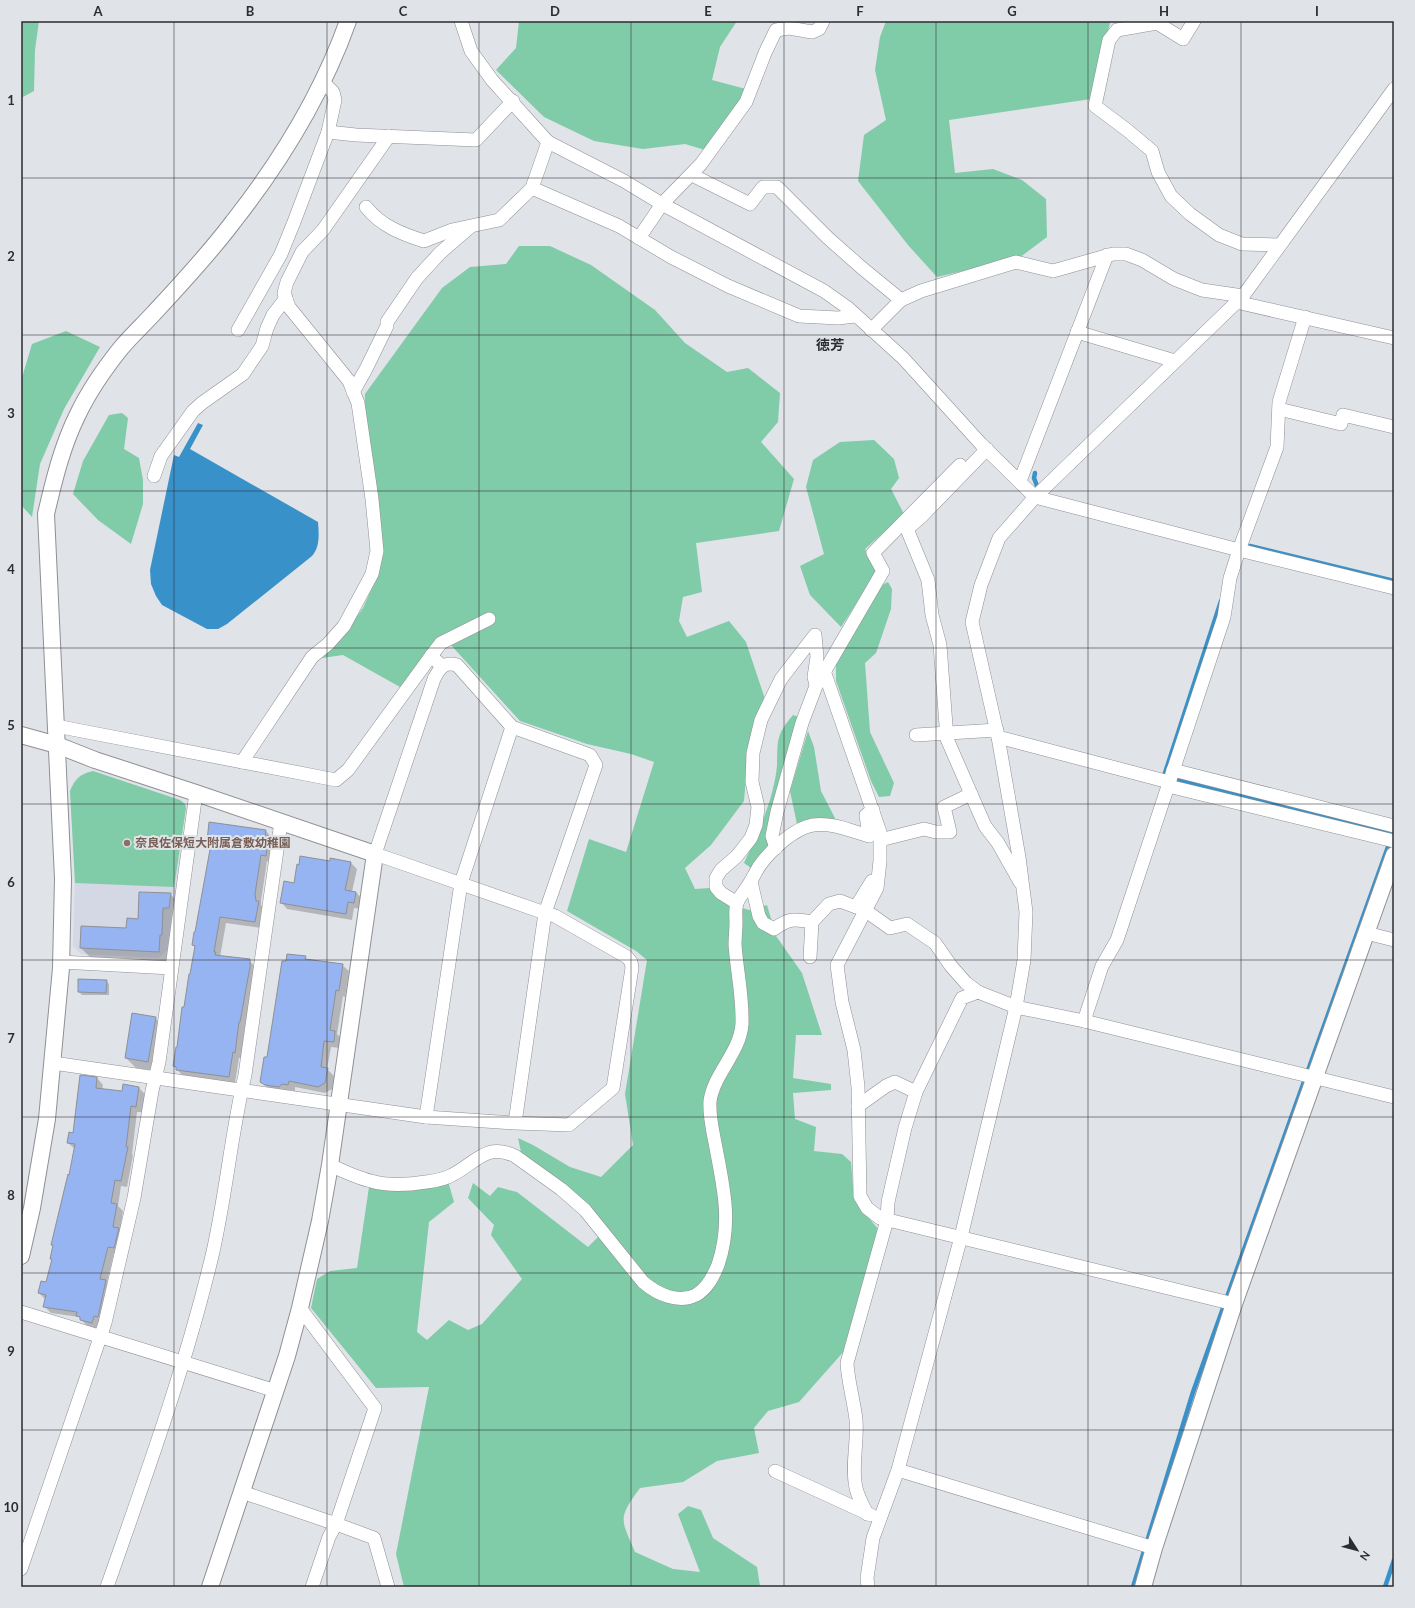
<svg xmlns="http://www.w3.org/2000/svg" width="1415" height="1608" viewBox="0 0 1415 1608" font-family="Lato,'Noto Sans JP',sans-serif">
<rect width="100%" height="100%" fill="#e0e3e8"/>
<path fill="#d3d8e4" d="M 93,771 L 180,800 L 185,804 L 186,808 L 167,950 L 159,958 L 81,954 L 73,946 L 75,878 L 70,791 L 74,782 L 79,776 Z"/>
<g fill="#80cba8">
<path d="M 21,21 L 39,21 L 35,50 L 34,91 L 21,98 Z"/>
<path d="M 519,21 L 737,21 L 720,47 L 712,80 L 746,89 L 742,99 L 705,150 L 685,144 L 643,149 L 594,141 L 544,117 L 496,70 L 516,48 Z"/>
<path d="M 886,21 L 1106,21 L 1110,23 L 1091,99 L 949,120 L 955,173 L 993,169 L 1022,180 L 1046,199 L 1047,237 L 1019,258 L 937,277 L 908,245 L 858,181 L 864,135 L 886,120 L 875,70 L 880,37 Z"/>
<path d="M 519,246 L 550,246 L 591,265 L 655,310 L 685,343 L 727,372 L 748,368 L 780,393 L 778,422 L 761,442 L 794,479 L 779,531 L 696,543 L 702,592 L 683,597 L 679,621 L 687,637 L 729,621 L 746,642 L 765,699 L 748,753 L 744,801 L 711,845 L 685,868 L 695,889 L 710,888 L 733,905 L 749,910 L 767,905 L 776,936 L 802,973 L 822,1035 L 796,1035 L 793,1078 L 831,1084 L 831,1090 L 793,1093 L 795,1119 L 816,1127 L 814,1151 L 842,1154 L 851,1162 L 854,1200 L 878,1229 L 845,1350 L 799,1402 L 768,1411 L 754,1428 L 759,1453 L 717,1461 L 683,1482 L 640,1488 C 617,1519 621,1519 635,1552 L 673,1569 L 700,1572 L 678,1514 L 688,1506 L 701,1510 L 713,1538 L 757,1567 L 760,1586 L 757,1587 L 404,1587 L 396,1554 L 429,1387 L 376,1388 L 311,1308 L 317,1279 L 330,1271 L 357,1268 L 369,1187 L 398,1190 L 448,1181 L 454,1202 L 429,1222 L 417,1332 L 427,1340 L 449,1320 L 468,1330 L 482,1324 L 522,1279 L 491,1235 L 494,1225 L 468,1198 L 473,1183 L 490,1196 L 498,1187 L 517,1192 L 588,1247 L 606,1229 L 567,1189 L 521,1152 L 518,1138 L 533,1145 L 570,1167 L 601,1177 L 633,1145 L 625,1094 L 647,960 L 636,951 L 567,911 L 589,839 L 626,852 L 654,762 L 631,754 L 587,744 L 520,721 L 450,644 L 443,638 L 400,687 L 343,655 L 322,658 L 342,637 L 363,608 L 378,575 L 383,547 L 377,494 L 364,418 L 365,394 L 442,288 L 470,267 L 506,264 Z"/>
<path d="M 66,331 L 100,347 L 64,409 L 40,464 L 32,517 L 21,505 L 21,381 L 32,344 Z"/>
<path d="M 122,413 L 128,418 L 124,449 L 139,458 L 143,480 L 143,504 L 131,544 L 98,520 L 73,494 L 83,461 L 109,415 Z"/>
<path d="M 874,440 L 894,459 L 899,478 L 891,489 L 904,514 L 865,549 L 876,573 L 841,627 L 810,595 L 800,566 L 824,554 L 806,487 L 813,460 L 840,442 Z"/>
<path d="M 888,582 L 892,589 L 891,609 L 876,653 L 865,663 L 870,732 L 894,783 L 890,796 L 879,797 L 871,781 L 836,681 L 836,661 L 880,586 Z"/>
<path d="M 793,715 L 799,717 L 769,846 L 751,868 L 744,863 C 754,842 763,821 770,800 C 773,789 776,777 777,766 C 778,741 775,736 793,715 Z"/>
<path d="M 808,731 L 814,747 L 821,791 L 836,820 L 812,818 L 797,824 L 790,791 Z"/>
<path d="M 93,771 L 180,800 L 185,804 L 186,808 L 174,887 L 75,883 L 70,791 C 75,779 80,774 93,771 Z"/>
</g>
<path fill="#3991c9" d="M 198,423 L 203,425 L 190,449 L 318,522 C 319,534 320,547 312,556 L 227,624 L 218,629 L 207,629 L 162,605 L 156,596 L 151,584 L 150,570 L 174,455 L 179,457 Z"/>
<g fill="#0003">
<path d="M 266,831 L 272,838 L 271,840 L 275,843 L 272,862 L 267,861 L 261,901 L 261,905 L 264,908 L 261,928 L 226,923 L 220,957 L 249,960 L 255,967 L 246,1028 L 245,1027 L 241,1058 L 239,1058 L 235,1083 L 183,1076 L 174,1066 L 191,976 L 195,947 L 193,945 L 212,846 L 208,840 Z"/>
<path d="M 330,862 L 351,863 L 357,869 L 352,892 L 356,892 L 362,899 L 361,909 L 354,908 L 352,920 L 287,909 L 281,902 L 295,884 Z"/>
<path d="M 170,894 L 180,904 L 179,918 L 172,917 L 171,944 L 168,962 L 90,957 L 81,948 L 127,929 Z"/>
<path d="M 305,957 L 308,960 L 342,965 L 349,971 L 345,997 L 343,996 L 337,1034 L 341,1038 L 340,1048 L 331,1047 L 327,1069 L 334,1076 L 332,1089 L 325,1093 L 295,1087 L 295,1091 L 288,1090 L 285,1093 L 268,1088 L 261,1082 Z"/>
<path d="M 106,981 L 109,984 L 109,995 L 82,995 L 79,992 Z"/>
<path d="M 155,1018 L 165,1028 L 158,1071 L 136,1068 L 126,1058 Z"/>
<path d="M 97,1078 L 103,1085 L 102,1090 L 123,1092 L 139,1088 L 145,1094 L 142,1112 L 137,1112 L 132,1154 L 133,1155 L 127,1187 L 121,1186 L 118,1206 L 123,1211 L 120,1231 L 125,1236 L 120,1254 L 114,1253 L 107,1282 L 111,1287 L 99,1329 L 87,1326 L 79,1317 L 51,1313 L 44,1306 L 45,1299 L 39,1293 L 47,1283 L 53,1260 L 51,1258 L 54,1246 L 53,1245 L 70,1176 L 75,1149 L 68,1143 Z"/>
</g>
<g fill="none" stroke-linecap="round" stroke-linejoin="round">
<g stroke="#3991c9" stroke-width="4.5">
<path d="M 1035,473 L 1034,478 L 1037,486"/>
<path d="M 1250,546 L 1394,581"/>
<path d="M 1164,776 L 1221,601"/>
<path d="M 1171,778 L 1393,834"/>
<path d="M 1133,1587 L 1193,1392 L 1394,830"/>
<path d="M 1385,1587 L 1394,1560"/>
</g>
</g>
<g fill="#95b4f1" stroke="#8e9095">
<path d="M 209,822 L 266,830 L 265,836 L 269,836 L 266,856 L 261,855 L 255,894 L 256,901 L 259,901 L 255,922 L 220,917 L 214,952 L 216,952 L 215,955 L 250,959 L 250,967 L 240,1022 L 239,1022 L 235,1053 L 233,1052 L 229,1077 L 176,1070 L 176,1067 L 173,1066 L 176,1047 L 177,1047 L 182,1007 L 184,1007 L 189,974 L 190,974 L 195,946 L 192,945 L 194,932 L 195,932 L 211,844 L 209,844 L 209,841 L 207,841 Z"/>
<path d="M 300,856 L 330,861 L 330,858 L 351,862 L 345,890 L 356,892 L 354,903 L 348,902 L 346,914 L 280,903 L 284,881 L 294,883 L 297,864 L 299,865 Z"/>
<path d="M 139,892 L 171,893 L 169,908 L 163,908 L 162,935 L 160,935 L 159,952 L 80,948 L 81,926 L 126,928 L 127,918 L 138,919 Z"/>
<path d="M 287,954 L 306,956 L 305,959 L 343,964 L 339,991 L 336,990 L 330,1030 L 335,1031 L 334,1042 L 324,1041 L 321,1067 L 328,1068 L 325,1083 L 318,1087 L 289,1081 L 288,1085 L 282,1084 L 279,1087 L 265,1085 L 260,1082 L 264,1057 L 267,1057 L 282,961 L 286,961 Z"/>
<path d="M 78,979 L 107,980 L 106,993 L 78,992 Z"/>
<path d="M 132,1013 L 156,1017 L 148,1062 L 125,1058 Z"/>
<path d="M 80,1075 L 97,1077 L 96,1088 L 122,1091 L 123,1084 L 139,1087 L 136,1107 L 131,1106 L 126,1147 L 128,1147 L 121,1181 L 115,1180 L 111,1203 L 117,1204 L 113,1227 L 119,1228 L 114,1248 L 108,1247 L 100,1279 L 106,1280 L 98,1317 L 94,1316 L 92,1323 L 80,1320 L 80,1317 L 76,1316 L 77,1312 L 43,1307 L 46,1295 L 38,1293 L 41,1281 L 46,1282 L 52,1259 L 50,1259 L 53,1245 L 51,1245 L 68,1174 L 69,1175 L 75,1144 L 67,1143 L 69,1132 L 73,1133 Z"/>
</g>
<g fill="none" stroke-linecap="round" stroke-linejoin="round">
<g stroke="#8e9095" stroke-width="14">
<g id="minor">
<path d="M 461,21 L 471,51 L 492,80 L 548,142 L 624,181 L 662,204 L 824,291 L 848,308 L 903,358 L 981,444 L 1035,497 L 1239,550 L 1394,588"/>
<path d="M 1194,21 L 1183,39 L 1157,23 L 1117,30 L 1109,40 L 1095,106 L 1127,130 L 1152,151 L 1158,172 L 1171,196 L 1190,214 L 1219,235 L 1242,244 L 1279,245"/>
<path d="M 328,132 L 356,135 L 476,140 L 513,101"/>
<path d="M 692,175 L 750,204 L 763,187 L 777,187 L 828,238 L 862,268 L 901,300"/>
<path d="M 532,188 L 548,142"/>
<path d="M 366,207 C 381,226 402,234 424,241 L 452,230 L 499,220 L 532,188 L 619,226 L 671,257 L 728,286 L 799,316 L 838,318 L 855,316"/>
<path d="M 639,238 L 662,204 L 701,164 L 746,102 L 765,53 L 776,30 L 789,28 L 812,32 L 819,29 L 823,21"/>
<path d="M 1236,302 L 1394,338"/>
<path d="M 238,330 L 281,254 L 294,222 L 328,132 L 335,100 L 333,92 L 323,82"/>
<path d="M 871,330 L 901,300 L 921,291 L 1016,262 L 1053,271 L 1113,254 L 1126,254 L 1142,260 L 1174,279 L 1202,290 L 1243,296"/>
<path d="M 1077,332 L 1175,361"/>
<path d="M 353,392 L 366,369 L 387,326 L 387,322 L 417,278 L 440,253 L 470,227"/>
<path d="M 1279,409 L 1341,424 L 1343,415 L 1394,427"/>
<path d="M 987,449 L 922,516 L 907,529 L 928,580 L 932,615 L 940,645 L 947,739 L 985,826 L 998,843 L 1020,882"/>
<path d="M 154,476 L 161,456 L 193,411 L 202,403 L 243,374 L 262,346 L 267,328 L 273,315 L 286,298"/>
<path d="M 1020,481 L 1107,255"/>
<path d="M 431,656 L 441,643 L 489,619"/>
<path d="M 824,671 L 880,832 L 880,861 L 877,888 L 837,965 L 842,1002 L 854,1050 L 858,1087 L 860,1196 L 867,1208 L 880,1218 L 1234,1304"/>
<path d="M 56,726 L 336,780 L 348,770 L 431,656 L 442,666"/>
<path d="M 916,735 L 997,730"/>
<path d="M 998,737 L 1169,782"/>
<path d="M 242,762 L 312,657 L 328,644 L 344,626 L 372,574 L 377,551 L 372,499 L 358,403 L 349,381 L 289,307 L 284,293 L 287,282 L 302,252 L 323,230 L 389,136"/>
<path d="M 1173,770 L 1394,826"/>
<path d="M 1168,786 L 1394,841"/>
<path d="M 880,840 L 924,829 L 936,832 L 950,832 L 944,807 L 971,794"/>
<path d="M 776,848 L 772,836 L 777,812 L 802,723 L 816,686 L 883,571 L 873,553 L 960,465"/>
<path d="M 751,882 L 759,916 L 763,923 L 774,929 C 789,918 794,919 812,922"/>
<path d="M 737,903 L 721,893 L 716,887 L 716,878 L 721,870 L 737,856 L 751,838 L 756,825 L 758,807 L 752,782 L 753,753 L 761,720 L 781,679 L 815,635 L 817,657 L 814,677 L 816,685"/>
<path d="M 866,911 L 890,928 L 907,924 L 935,943 L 951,966 L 966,983 L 978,992"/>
<path d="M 1366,933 L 1394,940"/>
<path d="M 810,957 L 812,922 L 829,904 L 840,901 L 856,907 L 872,881"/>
<path d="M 61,962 L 171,968"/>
<path d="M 1084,1021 L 1102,966 L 1117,940 L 1224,617 L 1230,578 L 1239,550 L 1277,447 L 1279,402 L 1305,317"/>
<path d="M 53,1063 L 426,1117 L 515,1123 L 569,1125 L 613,1088 L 632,968 L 631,962 L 627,957 L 555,916 L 545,913 L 390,859 L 375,854 L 434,679 C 439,669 444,661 457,665 L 512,727 L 590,755 L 596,765 L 545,913 L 515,1123"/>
<path d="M 858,1106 L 886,1086 L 895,1082 L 916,1092"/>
<path d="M 426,1117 L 461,883 L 512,727"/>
<path d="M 330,1165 C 343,1171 357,1178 371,1181 C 388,1186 408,1185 426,1182 C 434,1181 445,1179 452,1175 C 476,1163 486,1142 515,1156 L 561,1189 L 585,1210 L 643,1282 C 657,1294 678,1304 696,1295 C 707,1289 713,1277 718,1265 C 732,1223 724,1190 716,1148 C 713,1132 709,1117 710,1101 C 714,1073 740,1053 742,1024 C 743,997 737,972 735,945 C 735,937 736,930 736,922 C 736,917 735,909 737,903 C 739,897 746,890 749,884 C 753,878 756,871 760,865 C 771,850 794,828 813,825 C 831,822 851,831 869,836 L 866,815 L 873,810"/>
<path d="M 300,1308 L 375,1408 L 336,1524 L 374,1538 L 388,1587"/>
<path d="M 21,1312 L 276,1391"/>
<path d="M 898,1470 L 1154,1548"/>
<path d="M 775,1471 L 871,1515"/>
<path d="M 242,1492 L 336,1524 L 329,1537 L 312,1587"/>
<path d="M 867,1514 C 863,1506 858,1497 856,1488 C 851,1466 858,1443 856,1420 C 854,1401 848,1382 847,1363 L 887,1220 L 888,1202 L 905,1128 L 916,1092 L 962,998 L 978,992 L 1016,1007 L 1084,1021 L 1394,1097"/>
<path d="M 21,1569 L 105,1323 L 134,1198 L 152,1091 L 159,1062 L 196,793"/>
<path d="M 107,1587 C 145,1478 185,1369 212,1256 C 226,1196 231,1134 245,1075 L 281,822"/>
<path d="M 868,1587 L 867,1578 L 873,1538 L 898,1470 L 961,1237 L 1016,1007 L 1024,960 L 1026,912 L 1019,857 L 998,737 L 972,622 L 981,585 L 999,538 L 1035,497 L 1243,296 L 1394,89"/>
</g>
</g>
<g stroke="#8e9095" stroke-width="18">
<g id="tertiary">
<path d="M 21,735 L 57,745 L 95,760 L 196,793 L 375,854 L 330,1165 L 320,1221 L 300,1308 L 287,1356 L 210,1587"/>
<path d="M 21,1256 L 32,1208 L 47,1119 L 61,968 L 63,879 L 46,514 C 54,480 62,446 78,414 C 89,391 105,368 121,348 C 131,336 143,325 154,313 C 181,284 209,254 233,222 C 281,161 322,94 348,21"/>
<path d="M 1143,1587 L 1154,1548 L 1234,1304 L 1394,855"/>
</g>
</g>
<use href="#minor" stroke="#fff" stroke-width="13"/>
<use href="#tertiary" stroke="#fff" stroke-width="16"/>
</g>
<path fill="none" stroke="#2c2d2f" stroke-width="1" stroke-opacity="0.55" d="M 174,21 L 174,1587M 327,21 L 327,1587M 479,21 L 479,1587M 631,21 L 631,1587M 784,21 L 784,1587M 936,21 L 936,1587M 1088,21 L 1088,1587M 1241,21 L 1241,1587M 21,178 L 1394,178M 21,335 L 1394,335M 21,491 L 1394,491M 21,648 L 1394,648M 21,804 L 1394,804M 21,960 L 1394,960M 21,1117 L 1394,1117M 21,1273 L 1394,1273M 21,1430 L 1394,1430"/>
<circle fill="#8d6e63" stroke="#e0e3e8" stroke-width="1.5" cx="127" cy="843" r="4"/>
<g text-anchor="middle" stroke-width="4" stroke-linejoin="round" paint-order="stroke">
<g font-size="12" font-weight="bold" fill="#785e54" stroke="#e0e3e8" text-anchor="start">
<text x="135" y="847">奈良佐保短大附属倉敷幼稚園</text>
</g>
<g font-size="14" font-weight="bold" fill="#2c2d2f" stroke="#e0e3e8">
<text x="830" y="350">徳芳</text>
</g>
</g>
<rect width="1415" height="1608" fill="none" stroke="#e0e3e8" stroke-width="44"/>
<g transform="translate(1357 1550) rotate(126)" stroke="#e0e3e8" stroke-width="3" paint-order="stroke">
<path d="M0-3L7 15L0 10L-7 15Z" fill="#2c2d2f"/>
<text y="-6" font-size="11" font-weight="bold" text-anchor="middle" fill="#2c2d2f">N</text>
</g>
<rect x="22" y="22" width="1371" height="1564" fill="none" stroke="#2c2d2f" stroke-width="1.5"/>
<g font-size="13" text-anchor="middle" font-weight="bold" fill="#2c2d2f">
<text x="98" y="16">A</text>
<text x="250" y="16">B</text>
<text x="403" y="16">C</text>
<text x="555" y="16">D</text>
<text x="708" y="16">E</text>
<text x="860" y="16">F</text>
<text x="1012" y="16">G</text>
<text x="1164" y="16">H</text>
<text x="1317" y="16">I</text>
<text x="11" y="105">1</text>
<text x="11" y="261">2</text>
<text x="11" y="418">3</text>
<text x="11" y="574">4</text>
<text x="11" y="730">5</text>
<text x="11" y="887">6</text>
<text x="11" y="1043">7</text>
<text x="11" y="1200">8</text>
<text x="11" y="1356">9</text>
<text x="11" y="1512">10</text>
</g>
</svg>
